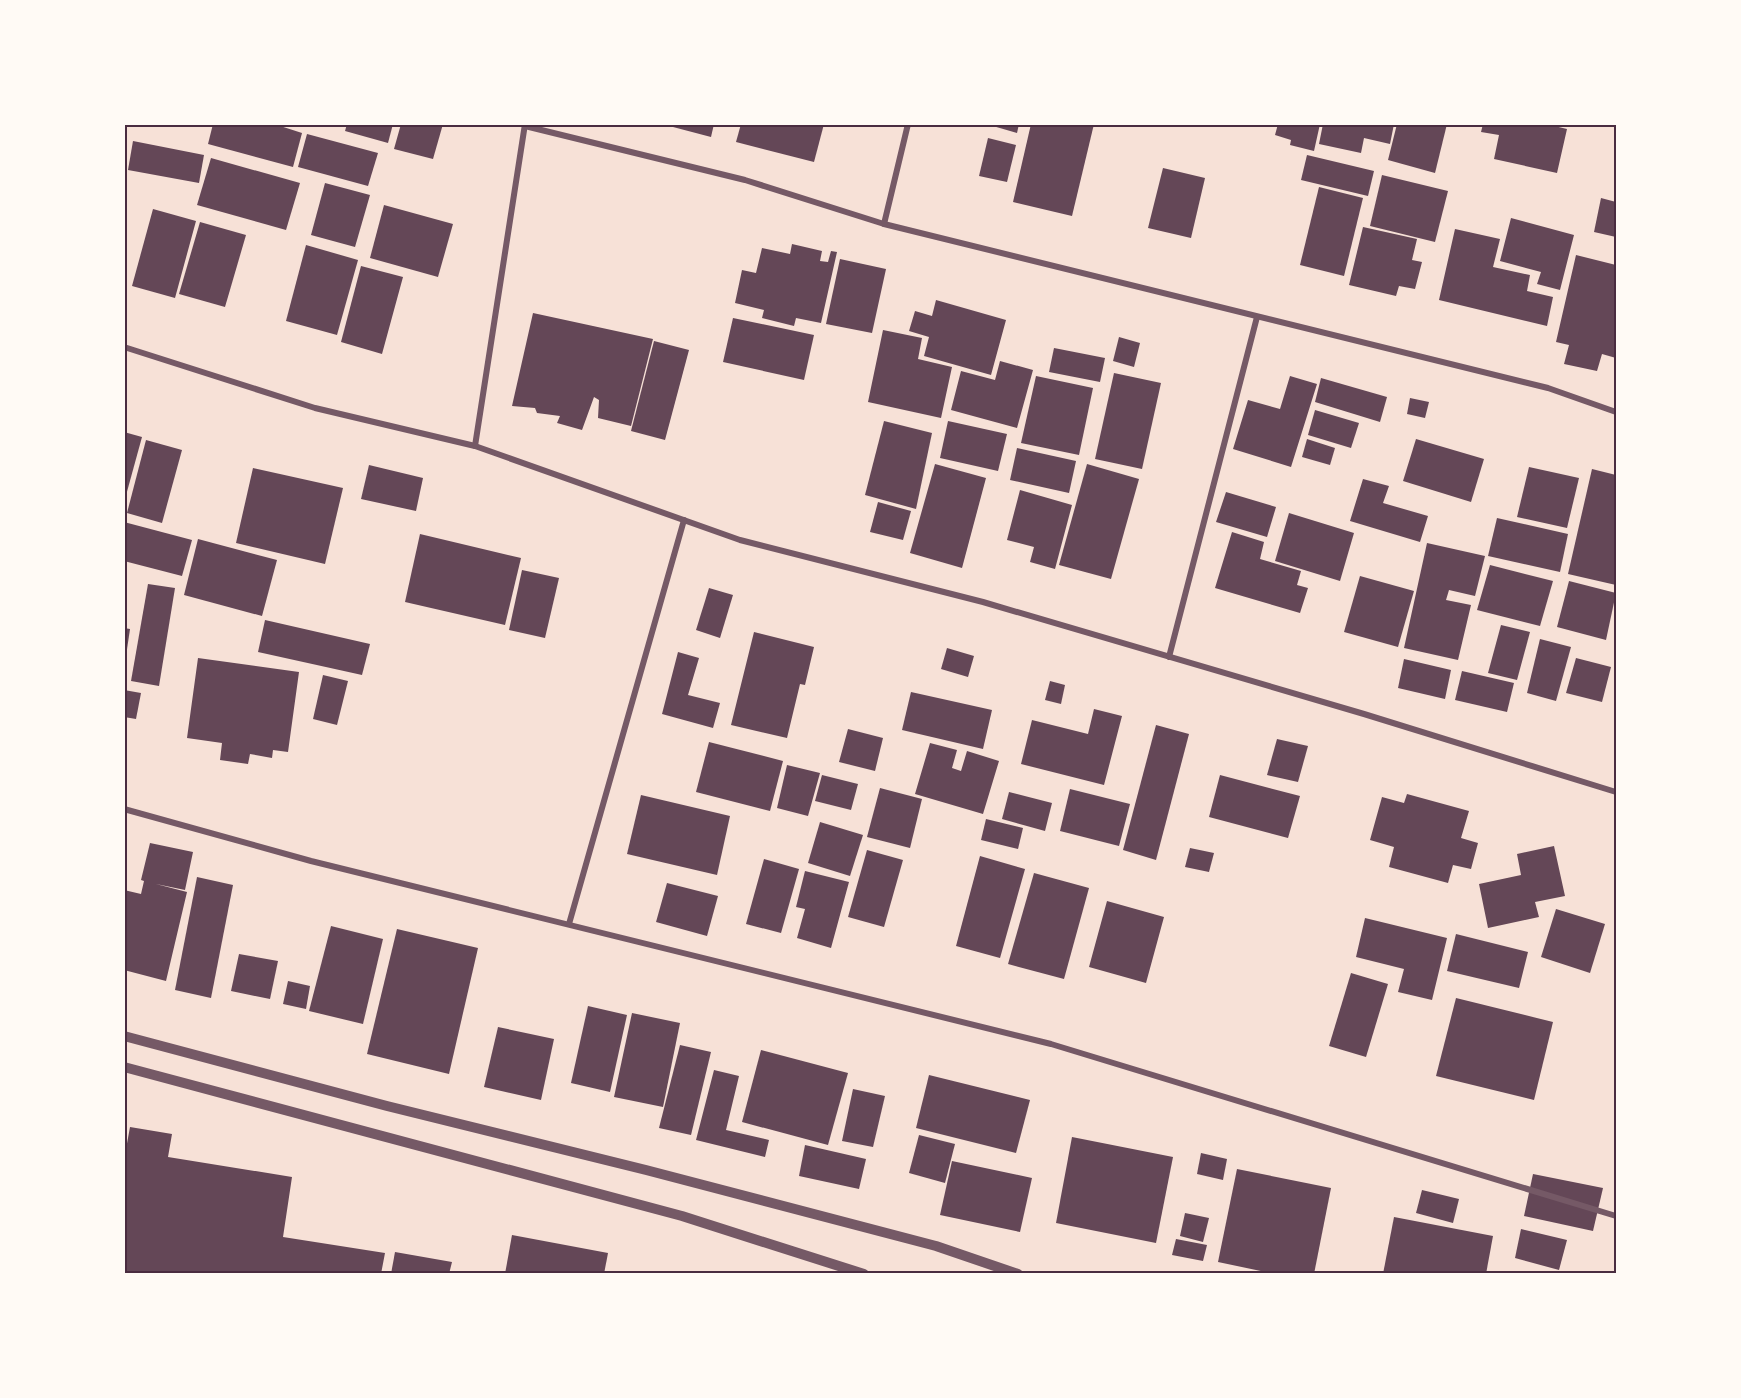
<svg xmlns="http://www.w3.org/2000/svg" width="1741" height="1398" viewBox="0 0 1741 1398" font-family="'Roboto Condensed',sans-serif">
<rect width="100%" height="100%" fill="#f7e1d7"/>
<g fill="#644757">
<path d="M 213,124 L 274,124 L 302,133 L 293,167 L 208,144 Z"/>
<path d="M 347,124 L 393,124 L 388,143 L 345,131 Z"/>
<path d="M 401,124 L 443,124 L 433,159 L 394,149 Z"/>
<path d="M 673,124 L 714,124 L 711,137 L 673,127 Z"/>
<path d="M 741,124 L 824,124 L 814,162 L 736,142 Z"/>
<path d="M 986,124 L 1019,124 L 1017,133 Z"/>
<path d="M 1031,124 L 1094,124 L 1072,216 L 1013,202 Z"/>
<path d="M 1278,124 L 1320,124 L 1314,151 L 1290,145 L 1291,140 L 1275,135 Z"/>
<path d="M 1323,124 L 1394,124 L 1390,144 L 1364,138 L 1361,153 L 1319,144 Z"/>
<path d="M 1397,124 L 1447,124 L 1435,173 L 1388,160 Z"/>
<path d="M 1483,124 L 1546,124 L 1567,129 L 1557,173 L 1494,159 L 1499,135 L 1481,132 Z"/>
<path d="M 307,134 L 378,153 L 368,186 L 298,167 Z"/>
<path d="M 988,138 L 1016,145 L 1007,182 L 979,176 Z"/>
<path d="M 133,141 L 204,155 L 199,183 L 128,170 Z"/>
<path d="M 1307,155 L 1374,171 L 1368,196 L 1301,180 Z"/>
<path d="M 211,158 L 300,183 L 286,230 L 197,205 Z"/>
<path d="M 1163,168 L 1205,178 L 1191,238 L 1148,228 Z"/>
<path d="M 1382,175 L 1448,191 L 1435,242 L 1370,226 Z"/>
<path d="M 325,183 L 370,195 L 355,247 L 311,235 Z"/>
<path d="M 1319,187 L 1363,198 L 1344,276 L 1300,265 Z"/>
<path d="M 1601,198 L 1616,202 L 1616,237 L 1594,232 Z"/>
<path d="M 384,205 L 453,224 L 438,277 L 370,258 Z"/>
<path d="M 153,209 L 196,221 L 175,298 L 132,286 Z"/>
<path d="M 1511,218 L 1574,235 L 1560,290 L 1537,284 L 1541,272 L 1500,261 Z"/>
<path d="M 200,222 L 246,235 L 225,307 L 179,294 Z"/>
<path d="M 1363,227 L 1417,239 L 1412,260 L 1422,262 L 1415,289 L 1399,286 L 1396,296 L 1349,285 Z"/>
<path d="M 1455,229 L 1500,239 L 1493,267 L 1530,275 L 1527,291 L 1553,297 L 1547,326 L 1439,300 Z"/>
<path d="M 792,244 L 822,251 L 820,261 L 828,262 L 831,251 L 837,252 L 821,323 L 796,318 L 794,326 L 762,318 L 764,310 L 735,303 L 742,270 L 756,273 L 762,248 L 790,254 Z"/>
<path d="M 306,245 L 358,260 L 337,335 L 286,321 Z"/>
<path d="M 1576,255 L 1616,265 L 1616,358 L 1602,354 L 1597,371 L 1564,364 L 1569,345 L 1556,342 Z"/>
<path d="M 840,259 L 886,269 L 872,333 L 826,324 Z"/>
<path d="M 361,266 L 403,277 L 382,354 L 341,342 Z"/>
<path d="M 936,300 L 1006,320 L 991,375 L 924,356 L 929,337 L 909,331 L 915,311 L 932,316 Z"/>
<path d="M 533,313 L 653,339 L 631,426 L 598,418 L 599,400 L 594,397 L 582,430 L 557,423 L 560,416 L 537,413 L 535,408 L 512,406 Z"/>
<path d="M 733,318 L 814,335 L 804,380 L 723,362 Z"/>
<path d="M 883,330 L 922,338 L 918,359 L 952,367 L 941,418 L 868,402 Z"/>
<path d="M 1119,337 L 1140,343 L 1134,367 L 1113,361 Z"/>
<path d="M 654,341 L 689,350 L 665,440 L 631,431 Z"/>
<path d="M 1054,348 L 1105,358 L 1100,382 L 1049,372 Z"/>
<path d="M 1000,361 L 1033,370 L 1017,428 L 951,410 L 961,371 L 995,380 Z"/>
<path d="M 1114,373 L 1161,383 L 1142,469 L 1095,459 Z"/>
<path d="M 1036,376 L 1093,388 L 1079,455 L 1021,443 Z"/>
<path d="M 1290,376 L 1317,384 L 1291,467 L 1233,449 L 1248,400 L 1280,409 Z"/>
<path d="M 1321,378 L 1387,397 L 1380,422 L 1315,402 Z"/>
<path d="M 1410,398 L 1429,402 L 1425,418 L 1407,414 Z"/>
<path d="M 1315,410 L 1359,423 L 1351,448 L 1308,435 Z"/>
<path d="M 884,421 L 932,433 L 916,509 L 865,495 Z"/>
<path d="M 948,421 L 1007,434 L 998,471 L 940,458 Z"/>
<path d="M 124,432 L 142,437 L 125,499 L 124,499 Z"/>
<path d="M 1307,439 L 1335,448 L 1330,465 L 1302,457 Z"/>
<path d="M 1416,439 L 1484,459 L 1471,502 L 1403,481 Z"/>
<path d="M 146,440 L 182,450 L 162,523 L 127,513 Z"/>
<path d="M 1017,448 L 1076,461 L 1069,493 L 1010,480 Z"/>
<path d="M 935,464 L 986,478 L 962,568 L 910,553 Z"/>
<path d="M 1087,464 L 1139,479 L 1111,579 L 1059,565 Z"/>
<path d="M 369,465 L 423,478 L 416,511 L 361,499 Z"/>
<path d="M 1529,467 L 1579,478 L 1567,528 L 1517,517 Z"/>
<path d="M 253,468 L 343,488 L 325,564 L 236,543 Z"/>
<path d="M 1592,469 L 1616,475 L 1616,585 L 1568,574 Z"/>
<path d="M 1363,479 L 1389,486 L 1383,503 L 1428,516 L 1420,542 L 1350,521 Z"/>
<path d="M 1020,490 L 1072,505 L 1055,569 L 1030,562 L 1034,547 L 1007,540 Z"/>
<path d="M 1226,492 L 1276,507 L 1267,537 L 1216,522 Z"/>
<path d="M 878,502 L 911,511 L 903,540 L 870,532 Z"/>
<path d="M 1289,513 L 1354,533 L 1340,581 L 1275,561 Z"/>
<path d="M 1497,518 L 1568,534 L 1560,572 L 1488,556 Z"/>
<path d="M 124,522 L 192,540 L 182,576 L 124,561 Z"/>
<path d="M 1232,532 L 1264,542 L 1260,559 L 1301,571 L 1297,585 L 1308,588 L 1300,613 L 1215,588 Z"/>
<path d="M 420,534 L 521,558 L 505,625 L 405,602 Z"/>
<path d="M 198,539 L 277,560 L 262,616 L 184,595 Z"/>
<path d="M 1427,543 L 1485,556 L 1475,596 L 1449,590 L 1446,600 L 1471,605 L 1458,660 L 1404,648 Z"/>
<path d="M 1490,565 L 1553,581 L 1540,626 L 1477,610 Z"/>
<path d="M 522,570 L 559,578 L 545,638 L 509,630 Z"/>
<path d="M 1360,576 L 1414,591 L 1398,647 L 1344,632 Z"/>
<path d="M 1569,581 L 1616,593 L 1606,640 L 1557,627 Z"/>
<path d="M 148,584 L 175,588 L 159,686 L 131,681 Z"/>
<path d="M 709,588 L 733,595 L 720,638 L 696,630 Z"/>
<path d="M 265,620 L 370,644 L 362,675 L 258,652 Z"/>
<path d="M 1501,625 L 1530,632 L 1517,680 L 1488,673 Z"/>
<path d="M 124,628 L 130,629 L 126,656 L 124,655 Z"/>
<path d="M 754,632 L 814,647 L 805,685 L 800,684 L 787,738 L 731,725 Z"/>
<path d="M 1540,639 L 1571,647 L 1556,701 L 1527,693 Z"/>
<path d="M 947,648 L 974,656 L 968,677 L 941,669 Z"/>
<path d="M 678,652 L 699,658 L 688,695 L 720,703 L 713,728 L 662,714 Z"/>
<path d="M 198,658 L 299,672 L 288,752 L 273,750 L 272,758 L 250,754 L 248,764 L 220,760 L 222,743 L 187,738 Z"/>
<path d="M 1576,658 L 1611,667 L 1602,702 L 1566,693 Z"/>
<path d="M 1404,659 L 1451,670 L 1445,699 L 1398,688 Z"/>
<path d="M 1462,671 L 1514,683 L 1507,712 L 1455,700 Z"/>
<path d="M 323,675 L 348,681 L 337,725 L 313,719 Z"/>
<path d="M 1050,681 L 1065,685 L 1061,704 L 1045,700 Z"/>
<path d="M 124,690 L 141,693 L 136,719 L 124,717 Z"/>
<path d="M 911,692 L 992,710 L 983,749 L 902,730 Z"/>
<path d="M 1094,709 L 1122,716 L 1104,785 L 1021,764 L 1032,720 L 1088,734 Z"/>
<path d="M 1156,725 L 1189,734 L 1156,860 L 1123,850 Z"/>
<path d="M 848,729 L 883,738 L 875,771 L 839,762 Z"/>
<path d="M 1277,739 L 1308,746 L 1298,782 L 1267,775 Z"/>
<path d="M 709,742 L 783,761 L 770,811 L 696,792 Z"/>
<path d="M 930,743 L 957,750 L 952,768 L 961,771 L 967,751 L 999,761 L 983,814 L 915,794 Z"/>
<path d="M 787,765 L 820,773 L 808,816 L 777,808 Z"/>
<path d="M 822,775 L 858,784 L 851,810 L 815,801 Z"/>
<path d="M 1220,775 L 1300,796 L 1288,838 L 1209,817 Z"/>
<path d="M 880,788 L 922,799 L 910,848 L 867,837 Z"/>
<path d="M 1070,789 L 1130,804 L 1119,846 L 1060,831 Z"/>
<path d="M 1009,792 L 1052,803 L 1045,831 L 1002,819 Z"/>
<path d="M 1407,794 L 1469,811 L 1461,838 L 1478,843 L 1471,869 L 1453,865 L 1448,883 L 1389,867 L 1394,847 L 1370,840 L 1382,797 L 1404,803 Z"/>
<path d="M 641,795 L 730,816 L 717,875 L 627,854 Z"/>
<path d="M 986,819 L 1023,828 L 1018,849 L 981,840 Z"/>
<path d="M 820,822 L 863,835 L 850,876 L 808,863 Z"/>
<path d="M 150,843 L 193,852 L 185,890 L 156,884 L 187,892 L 166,981 L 124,970 L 124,890 L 141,894 L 144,881 L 141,880 Z"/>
<path d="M 1554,846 L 1565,896 L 1535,902 L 1539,917 L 1488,928 L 1479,884 L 1521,875 L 1517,854 Z"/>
<path d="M 1190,848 L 1214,853 L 1209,872 L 1185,867 Z"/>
<path d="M 867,850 L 903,860 L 884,927 L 848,917 Z"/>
<path d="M 980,856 L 1025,869 L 1000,958 L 956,946 Z"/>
<path d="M 764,859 L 799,869 L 781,933 L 746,924 Z"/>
<path d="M 805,871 L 849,882 L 831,948 L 797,938 L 805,909 L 796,907 Z"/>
<path d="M 1034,873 L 1089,888 L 1064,979 L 1008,964 Z"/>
<path d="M 197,877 L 233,885 L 211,998 L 175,990 Z"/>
<path d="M 667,883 L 718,896 L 707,936 L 656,922 Z"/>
<path d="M 1107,901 L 1164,917 L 1146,983 L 1089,967 Z"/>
<path d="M 1556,909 L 1605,924 L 1590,973 L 1541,957 Z"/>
<path d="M 1365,918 L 1447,938 L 1432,1000 L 1398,992 L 1404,969 L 1356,957 Z"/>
<path d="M 331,926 L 383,939 L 363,1024 L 309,1011 Z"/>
<path d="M 397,929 L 478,948 L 449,1074 L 367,1054 Z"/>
<path d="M 1456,934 L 1528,952 L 1519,988 L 1447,971 Z"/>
<path d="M 239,954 L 278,961 L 270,999 L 231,991 Z"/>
<path d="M 1351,973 L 1388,984 L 1366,1057 L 1329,1046 Z"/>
<path d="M 288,981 L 310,986 L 306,1009 L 283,1004 Z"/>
<path d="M 1456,998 L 1553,1022 L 1534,1100 L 1436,1076 Z"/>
<path d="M 588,1006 L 627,1015 L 610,1092 L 571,1083 Z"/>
<path d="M 632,1013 L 680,1023 L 663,1107 L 614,1097 Z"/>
<path d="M 498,1027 L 554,1039 L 541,1100 L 484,1087 Z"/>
<path d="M 680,1045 L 711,1052 L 691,1135 L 659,1128 Z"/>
<path d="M 761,1050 L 848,1073 L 828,1145 L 742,1122 Z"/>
<path d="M 714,1070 L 739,1076 L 726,1130 L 769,1140 L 765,1157 L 696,1140 Z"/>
<path d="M 929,1075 L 1030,1100 L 1016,1153 L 916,1128 Z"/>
<path d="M 853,1089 L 885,1096 L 873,1147 L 842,1141 Z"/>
<path d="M 130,1127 L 172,1134 L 168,1157 L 292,1177 L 283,1237 L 385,1253 L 381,1274 L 124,1274 L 124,1160 Z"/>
<path d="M 919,1135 L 955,1144 L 945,1183 L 909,1173 Z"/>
<path d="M 1072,1137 L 1173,1157 L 1156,1243 L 1056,1223 Z"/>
<path d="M 805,1145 L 866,1159 L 859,1189 L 799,1176 Z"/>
<path d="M 1201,1153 L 1227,1159 L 1223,1180 L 1197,1174 Z"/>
<path d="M 952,1161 L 1032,1178 L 1020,1232 L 940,1215 Z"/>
<path d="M 1237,1169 L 1331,1188 L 1314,1274 L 1275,1274 L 1218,1262 Z"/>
<path d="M 1533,1174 L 1603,1188 L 1593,1231 L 1524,1216 Z"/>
<path d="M 1422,1190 L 1459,1199 L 1453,1223 L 1416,1213 Z"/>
<path d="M 1185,1213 L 1209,1218 L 1203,1242 L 1180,1236 Z"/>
<path d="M 1394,1217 L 1493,1236 L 1486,1274 L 1383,1274 Z"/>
<path d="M 1521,1229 L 1567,1240 L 1559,1270 L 1515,1258 Z"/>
<path d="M 512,1235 L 608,1253 L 604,1274 L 505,1274 Z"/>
<path d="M 1176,1239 L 1207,1245 L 1203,1261 L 1172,1255 Z"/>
<path d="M 395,1252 L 452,1262 L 449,1274 L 391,1274 Z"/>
</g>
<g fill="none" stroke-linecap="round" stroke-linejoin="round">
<g stroke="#755966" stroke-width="6">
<path d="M 525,126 L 745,180 L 884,224 L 1548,388 L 1616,412"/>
<path d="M 884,224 L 908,124"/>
<path d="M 124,347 L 315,408 L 475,446 L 740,540 L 983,602 L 1364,714 L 1616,792"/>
<path d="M 475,446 L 525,124"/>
<path d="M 1169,657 L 1257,317"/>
<path d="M 124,809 L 311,861 L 1051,1044 L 1616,1216"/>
<path d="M 569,924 L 684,520"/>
</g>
<g stroke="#755966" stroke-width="10">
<path d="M 124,1036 L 387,1106 L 646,1170 L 936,1246 L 1018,1274"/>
<path d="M 124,1067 L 682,1216 L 864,1274"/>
</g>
</g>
<rect width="1741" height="1398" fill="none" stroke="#fffaf5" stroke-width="252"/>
<rect x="126" y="126" width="1489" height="1146" fill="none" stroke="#4a2c40" stroke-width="2"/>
</svg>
